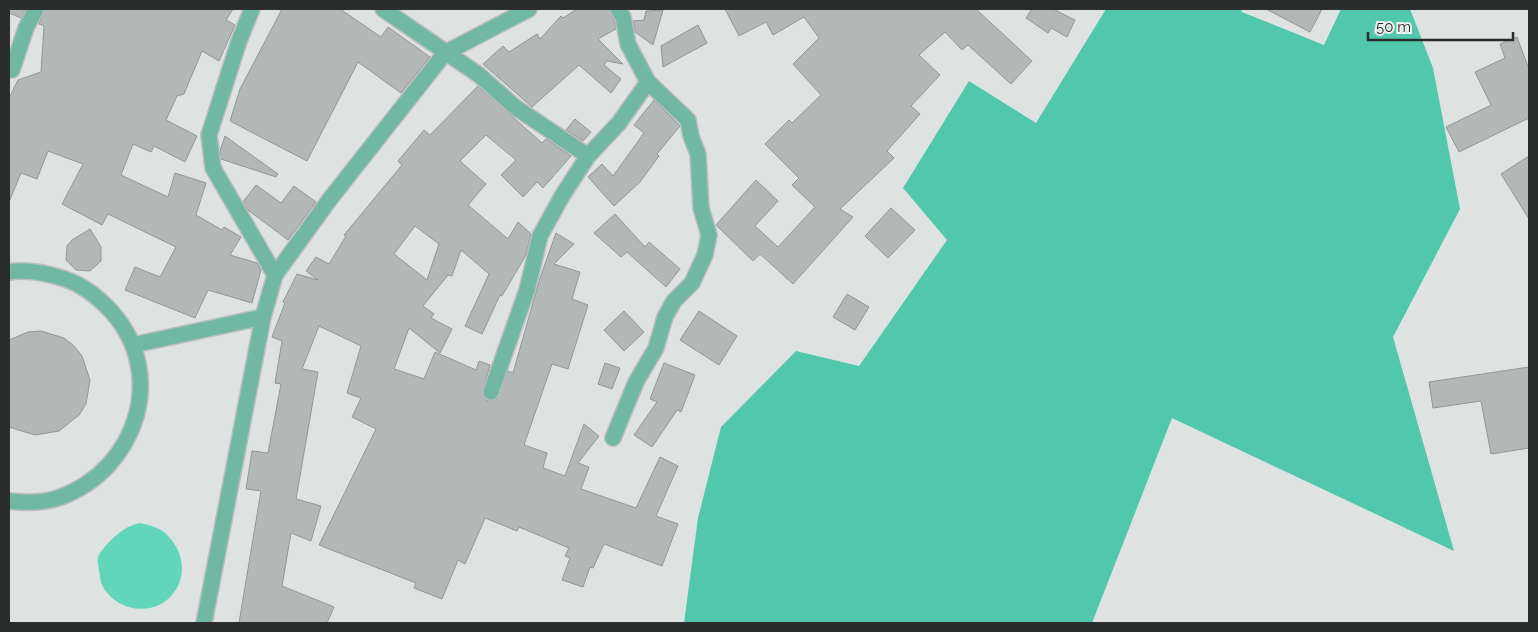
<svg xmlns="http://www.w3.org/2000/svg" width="1538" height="632" viewBox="0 0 1538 632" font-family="Raleway,sans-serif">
<rect width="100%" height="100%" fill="#dee2e1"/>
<path fill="#51c8ab" d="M 1106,9 L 1241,9 L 1242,12 L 1324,45 L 1341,9 L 1410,9 L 1433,68 L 1460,209 L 1393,337 L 1454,551 L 1172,418 L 1092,623 L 684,623 L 698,518 L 721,427 L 796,351 L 859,366 L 947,240 L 903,188 L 969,81 L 1036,123 Z"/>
<path fill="#61d6b9" d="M 140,523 C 148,525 159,527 165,533 C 182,548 188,572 175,591 C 157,618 116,613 102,585 C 100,581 100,574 99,570 C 99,567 97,562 98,558 C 99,552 107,545 111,540 C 121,531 127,526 140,523 Z"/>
<g fill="#b3b7b6" stroke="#929795" fill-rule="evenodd">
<path d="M 9,9 L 26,9 L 21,18 L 9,13 Z"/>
<path d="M 45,9 L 233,9 L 226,20 L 235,25 L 219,61 L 202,51 L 184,94 L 177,96 L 166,120 L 197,136 L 185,162 L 154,146 L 151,152 L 133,144 L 121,175 L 168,197 L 175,173 L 206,183 L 196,215 L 222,230 L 224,227 L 241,237 L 230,255 L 257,263 L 261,270 L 252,303 L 208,290 L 195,318 L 125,290 L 135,267 L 160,277 L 176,247 L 108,214 L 102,225 L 62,204 L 83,164 L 48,151 L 37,179 L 21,173 L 9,202 L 9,98 L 18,80 L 41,72 L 44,26 L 39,24 Z"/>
<path d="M 282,9 L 340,9 L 381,37 L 388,27 L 430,57 L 401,93 L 358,62 L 307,161 L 230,121 L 240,89 Z"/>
<path d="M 577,9 L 609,9 L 614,20 L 616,29 L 598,39 L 623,64 L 607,61 L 604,65 L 621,79 L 611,93 L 579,65 L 532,107 L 483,64 L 503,46 L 509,52 L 537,34 L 540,39 L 561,16 L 563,18 Z"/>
<path d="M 725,9 L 976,9 L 1032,61 L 1011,84 L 968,45 L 962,50 L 945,32 L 919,55 L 940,75 L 911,106 L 920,114 L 887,151 L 894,158 L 840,209 L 853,217 L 793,284 L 760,254 L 753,261 L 716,225 L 756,180 L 778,201 L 755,226 L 778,247 L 815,207 L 792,185 L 799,178 L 765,144 L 789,120 L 792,123 L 821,95 L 793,64 L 819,38 L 804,17 L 773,35 L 766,22 L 739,36 Z"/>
<path d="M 1032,9 L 1053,9 L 1075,20 L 1067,37 L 1051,28 L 1048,33 L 1026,18 Z"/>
<path d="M 1266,9 L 1322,9 L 1310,32 Z"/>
<path d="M 663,10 L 653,45 L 635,32 L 633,21 L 644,20 L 646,11 Z"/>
<path d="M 698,25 L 707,43 L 663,67 L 661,46 Z"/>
<path d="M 1517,37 L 1529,69 L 1529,118 L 1459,152 L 1446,127 L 1491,105 L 1475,72 L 1505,58 L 1500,44 Z"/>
<path d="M 478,86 L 542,143 L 546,139 L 571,156 L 543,188 L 537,182 L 523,197 L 501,175 L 516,160 L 486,135 L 460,161 L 486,184 L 468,205 L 508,239 L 518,222 L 531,234 L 526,255 L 502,296 L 500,295 L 482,334 L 465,326 L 489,274 L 461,250 L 452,276 L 448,275 L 423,306 L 434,314 L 431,318 L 452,329 L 440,353 L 409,328 L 394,369 L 424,379 L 435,352 L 476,370 L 479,361 L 490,365 L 482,394 L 487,401 L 497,399 L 508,371 L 513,373 L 540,278 L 556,233 L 574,244 L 554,264 L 580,272 L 572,299 L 588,305 L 568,369 L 552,364 L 524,445 L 547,453 L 543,468 L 565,476 L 584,424 L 599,436 L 578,463 L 589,467 L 581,489 L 636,508 L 660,457 L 678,466 L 656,516 L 678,524 L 662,566 L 604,544 L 593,568 L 590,567 L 583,587 L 562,580 L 570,558 L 565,556 L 569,548 L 519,527 L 517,531 L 485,518 L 465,564 L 458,560 L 442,599 L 414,588 L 416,583 L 319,545 L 376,429 L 352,417 L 361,398 L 347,393 L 361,346 L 319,326 L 302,369 L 318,372 L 296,499 L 321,506 L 311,541 L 291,533 L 282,586 L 334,607 L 327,623 L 239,623 L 261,491 L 246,489 L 252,451 L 268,453 L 281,384 L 275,383 L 282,341 L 272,337 L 285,303 L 283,302 L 297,274 L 318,280 L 306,271 L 316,257 L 329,264 L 346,236 L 344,235 L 402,165 L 398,161 L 424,130 L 430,135 ZM 415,226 L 439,244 L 427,280 L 394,254 Z"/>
<path d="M 654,100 L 680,126 L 657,154 L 659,156 L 640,182 L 614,206 L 588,177 L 602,164 L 613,176 L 644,133 L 634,125 Z"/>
<path d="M 575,119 L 591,132 L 583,141 L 566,130 Z"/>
<path d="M 225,136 L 278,174 L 276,177 L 221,159 L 220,151 Z"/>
<path d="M 1529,156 L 1529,219 L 1501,174 Z"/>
<path d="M 256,185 L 281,203 L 294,186 L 316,202 L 288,240 L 248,210 L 243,202 Z"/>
<path d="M 891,208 L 915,230 L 888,258 L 865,236 Z"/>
<path d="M 615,214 L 645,247 L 649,242 L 680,269 L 666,287 L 627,252 L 621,257 L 594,233 Z"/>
<path d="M 90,229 L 101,247 L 101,261 L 90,271 L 76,270 L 66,260 L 67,246 L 72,240 Z"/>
<path d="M 847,294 L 869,307 L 855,330 L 833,317 Z"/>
<path d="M 624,311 L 644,332 L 624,351 L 604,330 Z"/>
<path d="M 699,311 L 737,336 L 719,365 L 680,340 Z"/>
<path d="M 41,331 L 64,338 L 74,346 L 82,356 L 90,380 L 86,404 L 79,415 L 59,431 L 35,435 L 9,427 L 9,340 L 28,332 Z"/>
<path d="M 605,363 L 620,368 L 612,389 L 598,384 Z"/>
<path d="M 664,363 L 695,375 L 681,412 L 677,410 L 652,447 L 634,435 L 657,402 L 650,399 Z"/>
<path d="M 1529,367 L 1529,448 L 1491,454 L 1481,401 L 1433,408 L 1429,382 Z"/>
</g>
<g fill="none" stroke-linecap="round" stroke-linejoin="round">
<g stroke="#babebd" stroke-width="18">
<g id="minor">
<path d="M 252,9 L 239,41 L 209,135 L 213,168 L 275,275"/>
<path d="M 383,9 L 479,75 L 515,107 L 588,156"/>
<path d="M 12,70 L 26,28 L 36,9"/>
<path d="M 9,272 C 28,269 47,273 65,279 C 83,285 98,297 111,311 C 168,374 137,468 61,497 C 45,503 26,503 9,501"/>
<path d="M 133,345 L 263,317"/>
<path d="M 491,392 L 527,290 L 540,236 L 562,196 L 588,156 L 619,123 L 648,82"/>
<path d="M 613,438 L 636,382 L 656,348 L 665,317 L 674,301 L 692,283 L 705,255 L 709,235 L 701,208 L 698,154 L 691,136 L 688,120 L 648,82 L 628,44 L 623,17 L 618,9"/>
<path d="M 204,623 L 263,317 L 275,275 L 330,199 L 445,53 L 529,9"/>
</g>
</g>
<use href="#minor" stroke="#70b8a4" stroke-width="15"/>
</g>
<rect width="1538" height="632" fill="none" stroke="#2b2c2c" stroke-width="20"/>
<path d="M1368 32v8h145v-8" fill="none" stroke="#2b2c2c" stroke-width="2.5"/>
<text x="1376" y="32" font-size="15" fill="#2b2c2c" stroke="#ebf0ee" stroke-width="4" paint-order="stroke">50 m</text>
</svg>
